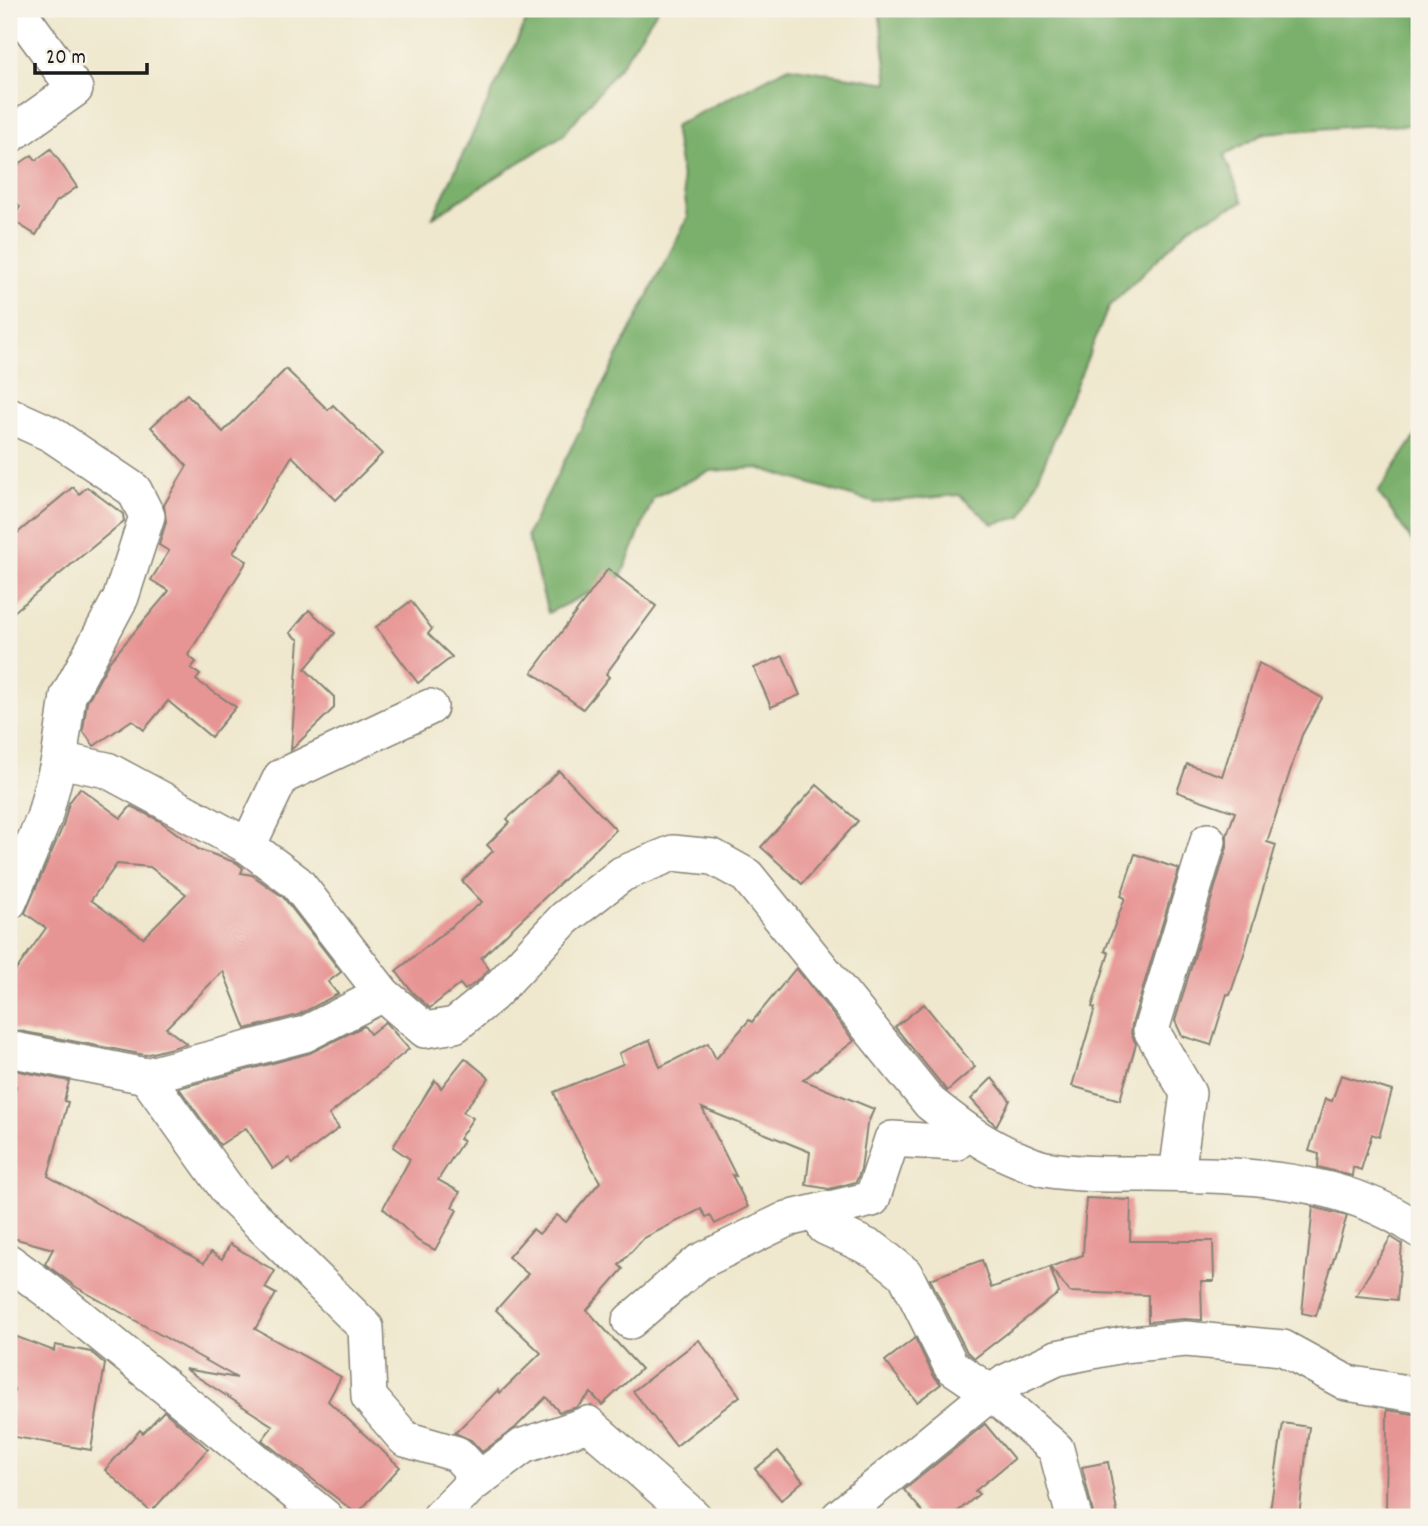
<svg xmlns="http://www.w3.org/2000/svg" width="1428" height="1526" viewBox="0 0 1428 1526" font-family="Dekko,sans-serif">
<rect width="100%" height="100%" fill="#f7f3e8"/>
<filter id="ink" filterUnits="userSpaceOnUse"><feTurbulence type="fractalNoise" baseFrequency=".0143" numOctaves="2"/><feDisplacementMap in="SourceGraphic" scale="14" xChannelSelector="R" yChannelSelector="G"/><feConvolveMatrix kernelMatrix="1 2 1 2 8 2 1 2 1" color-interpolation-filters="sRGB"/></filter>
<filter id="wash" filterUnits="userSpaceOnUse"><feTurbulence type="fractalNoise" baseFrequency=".00686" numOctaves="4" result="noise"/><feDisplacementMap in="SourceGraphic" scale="28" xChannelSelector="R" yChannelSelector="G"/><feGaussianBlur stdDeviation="1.57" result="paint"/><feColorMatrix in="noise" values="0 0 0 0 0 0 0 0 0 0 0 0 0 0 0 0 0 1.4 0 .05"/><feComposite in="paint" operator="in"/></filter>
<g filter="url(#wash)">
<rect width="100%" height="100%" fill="#efe8ce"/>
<g fill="#7ab06c" stroke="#4b6644" stroke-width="2">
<path d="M 532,9 L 658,9 L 622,64 L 563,135 L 433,217 Z"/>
<path d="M 879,9 L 1419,9 L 1419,125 L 1359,126 L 1265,133 L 1224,155 L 1243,202 L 1192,225 L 1108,308 L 1022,517 L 993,524 L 959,495 L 875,503 L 758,468 L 710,471 L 654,497 L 621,577 L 548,613 L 527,535 L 688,217 L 674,126 L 789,67 L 888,83 Z"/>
<path d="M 1419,431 L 1419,551 L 1378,492 Z"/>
</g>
<g id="blocks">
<g fill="#e79594" fill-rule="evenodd">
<path d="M 51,149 L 77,187 L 56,202 L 36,235 L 12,220 L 20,207 L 9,191 L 9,171 L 32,155 L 36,160 Z"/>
<path d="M 286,369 L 328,410 L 333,405 L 382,454 L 336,500 L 292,456 L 233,553 L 247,561 L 188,655 L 196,662 L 191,668 L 200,675 L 196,680 L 236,707 L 211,737 L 168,701 L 144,730 L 132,720 L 94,746 L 83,731 L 87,702 L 109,662 L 169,591 L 151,580 L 169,551 L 159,545 L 166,522 L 164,505 L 187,466 L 151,427 L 187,394 L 223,432 Z"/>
<path d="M 73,487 L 79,494 L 87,487 L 123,514 L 124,521 L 9,616 L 9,540 Z"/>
<path d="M 608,569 L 656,606 L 606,674 L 609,677 L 583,709 L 532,672 Z"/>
<path d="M 411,601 L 432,629 L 428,634 L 452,657 L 418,683 L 376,627 Z"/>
<path d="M 309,610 L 335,633 L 305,669 L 334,697 L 334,708 L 291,750 L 299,640 L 290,633 Z"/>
<path d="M 783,656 L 800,695 L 771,707 L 754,668 Z"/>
<path d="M 1259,663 L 1322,698 L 1302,735 L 1267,842 L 1276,845 L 1245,951 L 1230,995 L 1227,994 L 1211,1045 L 1182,1036 L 1175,1021 L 1227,847 L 1227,835 L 1235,812 L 1177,792 L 1187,764 L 1222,776 Z"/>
<path d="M 559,771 L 616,830 L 481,958 L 489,969 L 479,980 L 465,990 L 460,984 L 430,1008 L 413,993 L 396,971 L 482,902 L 462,881 L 493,851 L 487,845 L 510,822 L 507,819 Z"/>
<path d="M 817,785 L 858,821 L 802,884 L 761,847 Z"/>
<path d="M 80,788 L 121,818 L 131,806 L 160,821 L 198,849 L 237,863 L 243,868 L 241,873 L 252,875 L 283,897 L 341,972 L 328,982 L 338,994 L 298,1015 L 246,1029 L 223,971 L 166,1028 L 187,1044 L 145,1055 L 9,1029 L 9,980 L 46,928 L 25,913 L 63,826 L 69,803 ZM 117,864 L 150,867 L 186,894 L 143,938 L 91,900 Z"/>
<path d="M 1135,854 L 1179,869 L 1132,1024 L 1131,1033 L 1136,1044 L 1120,1100 L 1072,1086 L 1095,1008 L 1092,1007 L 1109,953 L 1105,951 L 1125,898 L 1121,896 Z"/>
<path d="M 796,968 L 854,1041 L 803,1080 L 874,1109 L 867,1125 L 861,1169 L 856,1182 L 829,1189 L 806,1185 L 810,1152 L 702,1108 L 736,1176 L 732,1175 L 748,1207 L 715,1224 L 710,1215 L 706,1217 L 701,1209 L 644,1238 L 619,1265 L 623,1269 L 587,1310 L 641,1369 L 602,1405 L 591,1393 L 577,1407 L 559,1412 L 546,1397 L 515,1428 L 482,1452 L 471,1440 L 455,1433 L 498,1390 L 500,1393 L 541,1353 L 496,1310 L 528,1274 L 508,1257 L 533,1229 L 539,1234 L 557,1215 L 566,1222 L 600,1182 L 561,1110 L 554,1092 L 623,1064 L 619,1053 L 650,1040 L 660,1067 L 708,1043 L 716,1059 L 749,1020 L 752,1022 Z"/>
<path d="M 924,1004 L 975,1067 L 947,1091 L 895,1027 Z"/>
<path d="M 385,1022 L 409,1049 L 329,1115 L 339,1128 L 293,1163 L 289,1158 L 273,1169 L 246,1128 L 220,1145 L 179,1088 L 310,1053 L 364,1026 L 370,1034 Z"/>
<path d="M 465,1058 L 489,1078 L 463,1112 L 473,1118 L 459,1139 L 463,1141 L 438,1180 L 460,1192 L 452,1207 L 457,1210 L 435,1250 L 418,1241 L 383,1208 L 410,1159 L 393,1147 L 435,1080 L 441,1088 Z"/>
<path d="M 14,1070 L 69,1081 L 64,1101 L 68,1102 L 48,1176 L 204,1263 L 211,1252 L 222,1259 L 230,1244 L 275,1271 L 265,1288 L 276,1294 L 255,1329 L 341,1377 L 328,1401 L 400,1467 L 357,1514 L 262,1440 L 273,1426 L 185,1369 L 237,1378 L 76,1287 L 45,1264 L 53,1249 L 9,1237 L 9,1113 L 16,1086 L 10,1084 Z"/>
<path d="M 1341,1075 L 1392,1091 L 1379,1137 L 1372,1134 L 1361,1170 L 1353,1167 L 1352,1176 L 1318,1167 L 1319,1154 L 1309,1151 L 1325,1099 L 1332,1101 Z"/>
<path d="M 992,1078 L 1010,1100 L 996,1126 L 971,1099 Z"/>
<path d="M 1086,1198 L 1131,1200 L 1130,1241 L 1213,1241 L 1214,1281 L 1201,1281 L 1202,1320 L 1184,1319 L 1148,1322 L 1148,1295 L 1070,1292 L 1050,1267 L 1083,1255 Z"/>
<path d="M 1313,1207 L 1347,1216 L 1316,1316 L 1302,1313 Z"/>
<path d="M 1391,1237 L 1402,1244 L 1397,1300 L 1356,1296 Z"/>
<path d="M 982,1260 L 991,1288 L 1050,1267 L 1059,1293 L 975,1358 L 967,1352 L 930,1279 Z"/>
<path d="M 9,1334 L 54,1351 L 55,1345 L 91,1352 L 105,1364 L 91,1450 L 9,1436 L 14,1389 L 9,1387 Z"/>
<path d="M 915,1338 L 933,1375 L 941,1384 L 917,1402 L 885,1361 Z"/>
<path d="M 699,1340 L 740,1396 L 676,1446 L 633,1391 Z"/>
<path d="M 1387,1410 L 1419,1415 L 1419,1517 L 1386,1517 Z"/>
<path d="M 164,1411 L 208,1449 L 151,1512 L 105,1470 L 140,1430 L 143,1433 Z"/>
<path d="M 1283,1423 L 1309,1427 L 1299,1517 L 1269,1517 Z"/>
<path d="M 985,1424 L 1014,1459 L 975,1491 L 979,1494 L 951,1517 L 927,1517 L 904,1490 Z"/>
<path d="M 778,1451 L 803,1481 L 781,1500 L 755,1469 Z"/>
<path d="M 1108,1462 L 1118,1517 L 1094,1517 L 1082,1467 Z"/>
</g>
</g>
</g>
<g filter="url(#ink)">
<use href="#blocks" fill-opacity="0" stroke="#868275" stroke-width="2"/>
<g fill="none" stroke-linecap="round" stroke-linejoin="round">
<g stroke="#868275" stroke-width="38">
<g id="minor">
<path d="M 9,136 L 75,89 L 17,9"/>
<path d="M 9,415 L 51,434 L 134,490 L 147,516 L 121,597 L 68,696 L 59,760 L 44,818 L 9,902"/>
<path d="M 59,760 L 107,770 L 248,846 L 297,883 L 383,994 L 425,1030 L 455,1025 L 492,995 L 565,918 L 622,874 L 673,853 L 713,857 L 747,876 L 930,1103 C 959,1126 985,1146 1020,1160 C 1028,1163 1036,1167 1045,1169 C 1079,1175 1116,1174 1151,1174 C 1243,1175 1341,1176 1419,1230"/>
<path d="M 248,846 L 281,777 L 430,707"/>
<path d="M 9,1049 L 146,1076 L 305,1034 L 383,994"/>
<path d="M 146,1076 L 232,1196 L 366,1328 L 369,1397 L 405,1439 L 457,1454 L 471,1469 L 470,1486 L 440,1517"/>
<path d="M 1177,1174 L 1188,1093 L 1151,1030 L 1208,841"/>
<path d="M 820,1212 L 825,1227 L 875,1250 L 905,1274 L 951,1366 L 991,1393 L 1006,1382 L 1057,1358 L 1122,1345 L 1186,1339 L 1283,1348 L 1347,1383 L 1419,1395"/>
<path d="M 9,1262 L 47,1290 L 325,1517"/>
<path d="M 630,1321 L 699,1262 L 787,1219 L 872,1199 L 892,1139 L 955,1143 L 967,1133"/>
<path d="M 470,1486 L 523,1446 L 588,1424 L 694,1517"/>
<path d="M 839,1517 L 991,1393 L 1056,1449 L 1074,1517"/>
</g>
</g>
<use href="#minor" stroke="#fff" stroke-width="35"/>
</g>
</g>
<rect width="1428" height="1526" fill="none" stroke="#f7f3e8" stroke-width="35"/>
<path d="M35 63v10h112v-10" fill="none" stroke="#1c1c1c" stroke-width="3.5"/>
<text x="46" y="63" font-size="21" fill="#1c1c1c" stroke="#f7f3e8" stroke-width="5" paint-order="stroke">20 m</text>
</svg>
